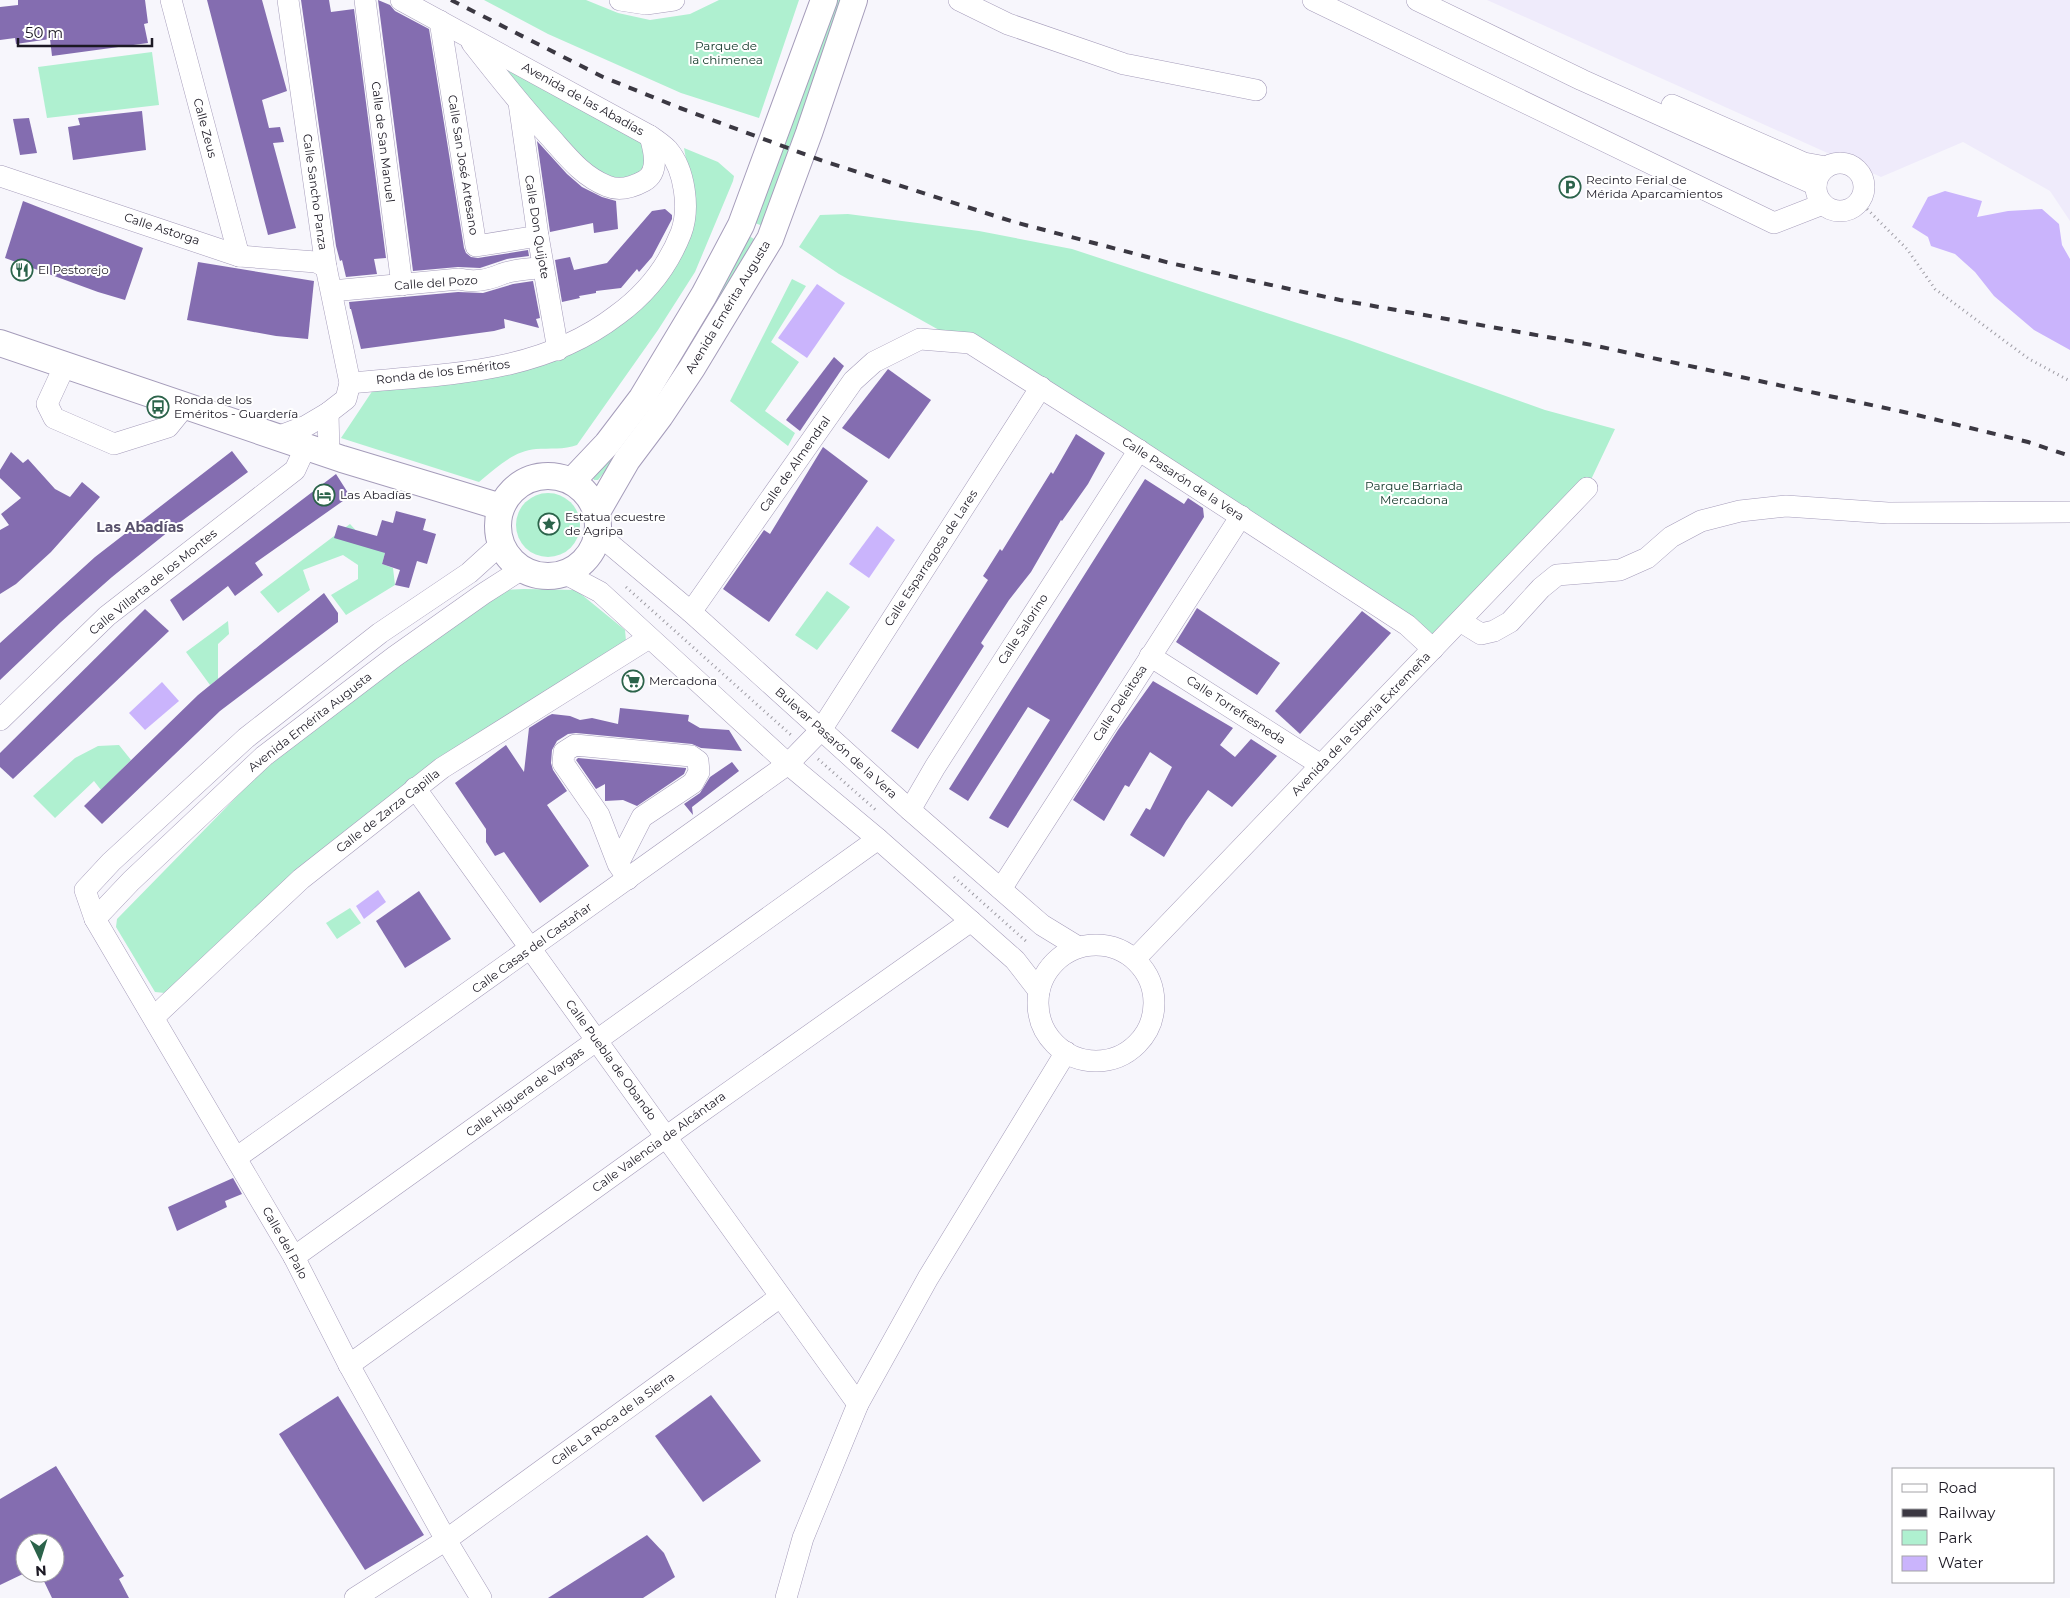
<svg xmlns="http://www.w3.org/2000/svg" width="2070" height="1598" viewBox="0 0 2070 1598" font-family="Montserrat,sans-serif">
<rect width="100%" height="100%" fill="#f7f6fc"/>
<path fill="#efebfb" d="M 1487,0 L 2070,0 L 2070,221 L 2050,191 L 1963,142 L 1881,177 Z"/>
<g fill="#aff0d0">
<path d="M 484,0 L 586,0 L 618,13 L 650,20 L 690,14 L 719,0 L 799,0 L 759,118 L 681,93 L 548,34 Z"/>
<path d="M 834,0 L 843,0 L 763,226 L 752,222 Z"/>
<path d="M 152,52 L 159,105 L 47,118 L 38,67 Z"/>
<path d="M 509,68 L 637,134 L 647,149 L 644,166 L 632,181 L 608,182 L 584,166 L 506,71 Z"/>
<path d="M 684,148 L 718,162 L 734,176 L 733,181 L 695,272 L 658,330 L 577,445 C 564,450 550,448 536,449 C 513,451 496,468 479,482 L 341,438 L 373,390 L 512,373 L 541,366 L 565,357 L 594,343 L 669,271 L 686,159 Z"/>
<path d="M 848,214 L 979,231 L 1072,249 L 1349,340 L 1545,410 L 1615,429 L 1587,488 L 1433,649 L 1041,387 L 839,274 L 799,247 L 820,215 Z"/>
<path d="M 747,235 L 756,240 C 710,321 657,408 598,480 L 594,480 L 592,476 Z"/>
<path d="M 792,279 L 806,286 L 771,342 L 799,362 L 765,411 L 795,433 L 788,446 L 730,401 Z"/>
<circle cx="548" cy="525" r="32"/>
<path d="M 350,524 L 361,536 L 385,553 L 382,564 L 393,568 L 395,585 L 346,615 L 331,595 L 358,579 L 358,565 L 343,555 L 303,570 L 310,590 L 278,613 L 260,592 Z"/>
<path d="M 524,589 L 576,590 L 625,630 L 626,641 L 454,749 L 165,993 L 155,992 L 116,927 L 117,919 L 257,776 L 329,715 L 505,590 Z"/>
<path d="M 827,591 L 850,607 L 817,650 L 795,635 Z"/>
<path d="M 228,621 L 229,634 L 218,644 L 218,679 L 210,685 L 186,652 Z"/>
<path d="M 119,745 L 131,760 L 101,790 L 94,781 L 55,818 L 33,796 L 75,758 L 98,746 Z"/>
<path d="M 350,908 L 361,923 L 337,939 L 326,923 Z"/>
</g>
<g fill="#cab4fc">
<path d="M 1945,191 L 1982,201 L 1977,217 L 2008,211 L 2042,209 L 2059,224 L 2062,245 L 2070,259 L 2070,350 L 2034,330 L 1994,296 L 1975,272 L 1955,254 L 1931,246 L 1928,237 L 1912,227 L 1928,197 Z"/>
<path d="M 817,284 L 845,303 L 807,358 L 778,338 Z"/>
<path d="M 877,526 L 895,540 L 869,578 L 849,564 Z"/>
<path d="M 162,682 L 179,701 L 145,730 L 129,713 Z"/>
<path d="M 378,890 L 386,902 L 364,919 L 356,906 Z"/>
</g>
<g fill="#846db0">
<path d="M 18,0 L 145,0 L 148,23 L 144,24 L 148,43 L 52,56 L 50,39 L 16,44 L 15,38 L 0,40 L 0,7 L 18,5 Z"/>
<path d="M 207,0 L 262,0 L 287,91 L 262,100 L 269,128 L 280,127 L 284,142 L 273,143 L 296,228 L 268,235 Z"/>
<path d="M 301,0 L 329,0 L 331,12 L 354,9 L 386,258 L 374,259 L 377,274 L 346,277 L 342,260 L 340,261 L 336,246 Z"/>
<path d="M 378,0 L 390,5 L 395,11 L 429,29 L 464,248 L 466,253 L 471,257 L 478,258 L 528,250 L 529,256 L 507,259 L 480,268 L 458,267 L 413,271 Z"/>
<path d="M 142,111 L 146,150 L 73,160 L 68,127 L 80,125 L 78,118 Z"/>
<path d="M 29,118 L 37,153 L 20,155 L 13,119 Z"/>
<path d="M 537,141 L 567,174 L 582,187 L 602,197 L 616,201 L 618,229 L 594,233 L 593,223 L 550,232 Z"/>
<path d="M 23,201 L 143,248 L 125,300 L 98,292 L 5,258 Z"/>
<path d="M 665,209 L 672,215 L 672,219 L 652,257 L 639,272 L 637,269 L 621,288 L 596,291 L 596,293 L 579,296 L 580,298 L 562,302 L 555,260 L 570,257 L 574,270 L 607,263 L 652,211 Z"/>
<path d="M 198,262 L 314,281 L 308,339 L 276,336 L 187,320 Z"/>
<path d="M 533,281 L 540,318 L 536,319 L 539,328 L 504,319 L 505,328 L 494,331 L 361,349 L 351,309 L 350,309 L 349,302 L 458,292 L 483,293 L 513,284 Z"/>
<path d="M 834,357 L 844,366 L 800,431 L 786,420 Z"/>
<path d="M 888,369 L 931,400 L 889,459 L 842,428 Z"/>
<path d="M 1076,434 L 1105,453 L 1088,484 L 1062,521 L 1061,520 L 1031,572 L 1009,600 L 981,643 L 984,646 L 918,749 L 891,731 L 988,580 L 983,576 L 1000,549 L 1002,551 L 1051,472 L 1053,474 Z"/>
<path d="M 823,447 L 868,481 L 769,622 L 723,589 L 764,530 L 770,534 Z"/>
<path d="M 232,451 L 248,472 L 179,523 L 112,577 L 61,622 L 0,680 L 0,643 L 95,557 Z"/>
<path d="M 11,452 L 23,463 L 28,459 L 55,489 L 70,497 L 82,482 L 100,497 L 51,552 L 16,584 L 0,594 L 0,530 L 9,525 L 1,514 L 21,498 L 0,478 L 0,470 Z"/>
<path d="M 336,474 L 350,496 L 255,563 L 263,575 L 235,596 L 228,586 L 183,621 L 170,600 Z"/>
<path d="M 1145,479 L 1184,504 L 1188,498 L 1203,508 L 1204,517 L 1008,828 L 989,818 L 1050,720 L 1028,707 L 968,801 L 949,789 Z"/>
<path d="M 396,511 L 426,519 L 423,530 L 436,534 L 427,564 L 417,561 L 409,588 L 395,585 L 400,570 L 382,564 L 385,553 L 334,538 L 338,525 L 377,536 L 382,520 L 393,523 Z"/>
<path d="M 324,593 L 338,613 L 338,622 L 220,711 L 102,824 L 84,806 L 198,695 Z"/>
<path d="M 1197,608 L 1280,663 L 1257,695 L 1176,642 Z"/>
<path d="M 145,609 L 169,631 L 13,779 L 0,767 L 0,753 Z"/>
<path d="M 1362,611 L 1391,633 L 1300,734 L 1275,711 Z"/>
<path d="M 1153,681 L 1233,728 L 1220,745 L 1235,757 L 1251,739 L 1277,756 L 1232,807 L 1208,790 L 1186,821 L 1164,857 L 1130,835 L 1146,808 L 1150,810 L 1172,767 L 1150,752 L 1129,787 L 1125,785 L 1104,821 L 1073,800 L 1118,730 Z"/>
<path d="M 620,708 L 689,715 L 688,721 L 700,728 L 729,730 L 742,751 L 701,748 L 692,744 L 576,733 L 568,734 L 557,741 L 552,750 L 551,763 L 553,770 L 567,791 L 547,805 L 589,866 L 540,903 L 504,852 L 495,856 L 486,842 L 486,829 L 455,783 L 506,745 L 524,772 L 529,728 L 548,716 L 552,714 L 570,716 L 580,720 L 592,718 L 618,724 Z"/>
<path d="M 578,758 L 686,768 L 686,769 L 684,774 L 637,806 L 623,800 L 605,801 L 605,784 L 596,789 L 576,760 Z"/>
<path d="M 732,762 L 739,771 L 692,807 L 693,815 L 684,804 L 700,793 L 710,777 Z"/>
<path d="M 419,891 L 451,939 L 405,968 L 376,921 Z"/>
<path d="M 233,1178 L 242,1194 L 225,1201 L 227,1207 L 177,1231 L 168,1207 Z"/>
<path d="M 711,1395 L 761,1461 L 703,1502 L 655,1436 Z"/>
<path d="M 338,1396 L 424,1535 L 365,1570 L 279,1434 Z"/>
<path d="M 56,1466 L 124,1576 L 119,1579 L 129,1598 L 52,1598 L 40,1573 L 55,1573 L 55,1543 L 25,1543 L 25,1573 L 0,1585 L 0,1499 Z"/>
<path d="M 647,1535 L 664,1553 L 675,1577 L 643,1598 L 548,1598 Z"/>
</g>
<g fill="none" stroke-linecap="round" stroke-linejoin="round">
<g stroke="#a59cba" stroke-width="22">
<g id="minor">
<path d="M 171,0 L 239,256"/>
<path d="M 365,0 L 402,285"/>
<path d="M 620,0 L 646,4 L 674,0"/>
<path d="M 959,0 L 1008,24 L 1124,64 L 1256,90"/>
<path d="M 1313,0 L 1774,223 L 1823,204"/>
<path d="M 1417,0 L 1582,80 L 1816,185"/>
<path d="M 440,21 L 476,246 L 538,236"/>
<path d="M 472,43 C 497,75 522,107 550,137 C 567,156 582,176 607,186 C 619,191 633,187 644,181 C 660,172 654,150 650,136"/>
<path d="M 519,103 L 538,236 L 558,350"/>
<path d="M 1672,105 L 1804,163 L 1826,167"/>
<circle cx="1840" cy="187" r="24"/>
<path d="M 0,176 L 239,256 L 316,262 L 326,267"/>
<path d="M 332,291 L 459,279 C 475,283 488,280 502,274 C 512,270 527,269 538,268"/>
<path d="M 65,365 L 47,404 L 54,418 L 114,444 L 168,427 L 185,406"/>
<path d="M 350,383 C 444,374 539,375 617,315 C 646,294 668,266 681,233 C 690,209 685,170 668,150 C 663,145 656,140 650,136 L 401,0"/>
<path d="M 328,413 L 329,454"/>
<path d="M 277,437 L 306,426 L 328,413 L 346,399 L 350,383 L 326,267 L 288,0"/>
<path d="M 598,534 L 691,612 L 910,810 L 1042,925 L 1078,947"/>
<path d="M 564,573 L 600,592 L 788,764 L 878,839 L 1015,960 L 1039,991"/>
<path d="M 691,612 L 853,381 L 874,362 L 920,339 L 970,343 L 1120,438 L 1407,625 L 1433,649"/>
<path d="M 1460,621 L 1481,634 L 1494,631 L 1510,622 L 1541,588 L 1557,575 L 1620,570 L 1647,558 L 1671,537 L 1701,521 L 1740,511 L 1786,506 L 1888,513 L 2070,512"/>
<path d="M 1150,656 L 1321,765"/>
<path d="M 0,720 L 107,616 L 295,470 L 306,446"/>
<path d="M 415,788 L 858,1404"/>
<path d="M 910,810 L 935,767 L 1139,450"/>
<path d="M 618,864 L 642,817 L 693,783 L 699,772 L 698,761 L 691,756 L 575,745 L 564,752 L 563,763 L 599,815 L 618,864 L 628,879"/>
<path d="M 1001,889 L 1241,516"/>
<path d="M 95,919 L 131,881 L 264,756 L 394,657 L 483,594 L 522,569"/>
<circle cx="1096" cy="1003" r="58"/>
<path d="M 1135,959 L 1587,488"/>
<path d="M 154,1017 L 301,879 L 442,768 L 649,638"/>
<path d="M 236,1158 L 788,764 L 821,730 L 1041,387"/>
<path d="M 294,1257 L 878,839"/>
<path d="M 349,1365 L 691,1119 L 971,921"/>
<path d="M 355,1598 L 446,1540 L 780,1297"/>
<path d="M 481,1598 L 446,1540 L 349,1365 L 294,1257 L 95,919 L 85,890 L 111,862 L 246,738 L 380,633 L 469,573 L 501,544"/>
<path d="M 786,1598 L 803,1538 L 858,1404 L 928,1278 L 1066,1052"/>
</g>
</g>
<g stroke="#a59cba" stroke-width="28">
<g id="major">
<path d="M 0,343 L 342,459 L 501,507"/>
<circle cx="548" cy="526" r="50"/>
<path d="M 572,481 L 607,444 L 642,398 L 704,295 L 741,225 L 824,0"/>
<path d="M 597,512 L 627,460 L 660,416 L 692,368 L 770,239 L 809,133 L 854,0"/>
</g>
</g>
<g stroke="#9e9ca4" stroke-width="3" stroke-dasharray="1 4" stroke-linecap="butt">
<path d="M 1860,202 L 1907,249 L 1935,289 L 2029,359 L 2070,381"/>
<path d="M 626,587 L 791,735"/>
<path d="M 818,759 L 877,811"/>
<path d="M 954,877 L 1028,943"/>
</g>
<use href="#minor" stroke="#fff" stroke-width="21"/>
<use href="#major" stroke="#fff" stroke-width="26"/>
<path stroke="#3b3842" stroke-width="4" stroke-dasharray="9 9" stroke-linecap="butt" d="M 451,0 L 603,77 L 680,108 L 823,161 L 1014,222 L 1170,263 L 1340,300 L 1592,345 L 1913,414 L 2028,442 L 2070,456"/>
</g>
<defs>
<g id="parking-ring" transform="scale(1.125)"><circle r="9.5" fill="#fff" stroke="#2b634a" stroke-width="1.5"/><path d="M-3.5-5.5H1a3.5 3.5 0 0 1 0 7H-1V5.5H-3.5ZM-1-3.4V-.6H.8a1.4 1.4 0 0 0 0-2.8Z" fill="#2b634a"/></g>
<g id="restaurant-ring" transform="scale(1.125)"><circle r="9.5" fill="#fff" stroke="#2b634a" stroke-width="1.5"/><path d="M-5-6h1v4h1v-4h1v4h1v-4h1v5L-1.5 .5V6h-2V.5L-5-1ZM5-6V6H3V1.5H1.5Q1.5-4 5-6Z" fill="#2b634a"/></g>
<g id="bus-ring" transform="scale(1.125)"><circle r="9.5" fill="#fff" stroke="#2b634a" stroke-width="1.5"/><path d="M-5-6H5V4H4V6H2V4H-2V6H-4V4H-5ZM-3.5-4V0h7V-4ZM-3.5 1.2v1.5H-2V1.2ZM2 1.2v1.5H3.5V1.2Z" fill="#2b634a"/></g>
<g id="hotel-ring" transform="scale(1.125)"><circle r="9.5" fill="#fff" stroke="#2b634a" stroke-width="1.5"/><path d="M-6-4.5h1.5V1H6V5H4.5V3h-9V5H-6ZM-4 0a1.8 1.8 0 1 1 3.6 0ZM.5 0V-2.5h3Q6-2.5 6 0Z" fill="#2b634a"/></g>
<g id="sight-ring" transform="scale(1.125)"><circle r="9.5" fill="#fff" stroke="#2b634a" stroke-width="1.5"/><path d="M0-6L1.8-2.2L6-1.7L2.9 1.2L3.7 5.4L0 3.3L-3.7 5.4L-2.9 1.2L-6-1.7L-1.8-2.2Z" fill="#2b634a"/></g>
<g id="supermarket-ring" transform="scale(1.125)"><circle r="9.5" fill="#fff" stroke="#2b634a" stroke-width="1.5"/><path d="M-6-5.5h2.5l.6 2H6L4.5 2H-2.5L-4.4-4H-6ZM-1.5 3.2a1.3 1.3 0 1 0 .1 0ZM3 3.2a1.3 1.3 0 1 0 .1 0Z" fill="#2b634a"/></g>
</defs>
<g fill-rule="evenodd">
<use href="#parking-ring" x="1570" y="187"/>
<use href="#restaurant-ring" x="22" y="270"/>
<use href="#bus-ring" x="158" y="407"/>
<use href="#hotel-ring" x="324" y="495"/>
<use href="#sight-ring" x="549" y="524"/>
<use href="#supermarket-ring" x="633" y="681"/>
</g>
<g text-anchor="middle" stroke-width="4" stroke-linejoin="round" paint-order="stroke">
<g font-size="12" fill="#0d3424" stroke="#fff">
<text x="726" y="50">Parque de<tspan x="726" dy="14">la chimenea</tspan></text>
<text x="1414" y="490">Parque Barriada<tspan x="1414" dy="14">Mercadona</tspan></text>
</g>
<g font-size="12" fill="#1c1924" stroke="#fff">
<text transform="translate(583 99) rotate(29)" y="4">Avenida de las Abadías</text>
<text transform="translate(205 128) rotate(75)" y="4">Calle Zeus</text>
<text transform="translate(383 142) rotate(83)" y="4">Calle de San Manuel</text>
<text transform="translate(463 165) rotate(81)" y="4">Calle San José Artesano</text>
<text transform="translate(315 192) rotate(82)" y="4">Calle Sancho Panza</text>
<text transform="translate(537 227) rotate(81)" y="4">Calle Don Quijote</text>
<text transform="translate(162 229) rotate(18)" y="4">Calle Astorga</text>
<text transform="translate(436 283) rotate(-4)" y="4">Calle del Pozo</text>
<text transform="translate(728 307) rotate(-59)" y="4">Avenida Emérita Augusta</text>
<text transform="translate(443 372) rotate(-7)" y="4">Ronda de los Eméritos</text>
<text transform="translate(795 464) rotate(-55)" y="4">Calle de Almendral</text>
<text transform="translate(1183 479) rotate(33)" y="4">Calle Pasarón de la Vera</text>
<text transform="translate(931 558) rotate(-57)" y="4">Calle Esparragosa de Lares</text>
<text transform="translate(153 582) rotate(-39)" y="4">Calle Villarta de los Montes</text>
<text transform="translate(1023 629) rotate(-57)" y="4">Calle Salorino</text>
<text transform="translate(1120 703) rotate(-57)" y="4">Calle Deleitosa</text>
<text transform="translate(1236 710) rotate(33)" y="4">Calle Torrefresneda</text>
<text transform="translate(310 722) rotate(-38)" y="4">Avenida Emérita Augusta</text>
<text transform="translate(1361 724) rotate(-46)" y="4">Avenida de la Siberia Extremeña</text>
<text transform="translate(836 743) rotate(42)" y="4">Bulevar Pasarón de la Vera</text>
<text transform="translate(388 811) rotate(-38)" y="4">Calle de Zarza Capilla</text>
<text transform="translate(532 948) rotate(-36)" y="4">Calle Casas del Castañar</text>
<text transform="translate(611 1060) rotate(54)" y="4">Calle Puebla de Obando</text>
<text transform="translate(525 1092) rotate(-36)" y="4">Calle Higuera de Vargas</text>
<text transform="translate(659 1142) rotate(-36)" y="4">Calle Valencia de Alcántara</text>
<text transform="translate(285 1243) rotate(61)" y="4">Calle del Palo</text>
<text transform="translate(613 1419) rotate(-36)" y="4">Calle La Roca de la Sierra</text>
</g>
<g font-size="12" fill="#1c1924" stroke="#fff" text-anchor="start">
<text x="1586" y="184">Recinto Ferial de<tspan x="1586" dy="14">Mérida Aparcamientos</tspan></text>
<text x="38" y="274">El Pestorejo</text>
<text x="174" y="404">Ronda de los<tspan x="174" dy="14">Eméritos - Guardería</tspan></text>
<text x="340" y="499">Las Abadías</text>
<text x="565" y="521">Estatua ecuestre<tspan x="565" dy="14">de Agripa</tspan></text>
<text x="649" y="685">Mercadona</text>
</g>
<g font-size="14" font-weight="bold" fill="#58516b" stroke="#fff">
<text x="140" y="532">Las Abadías</text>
</g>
</g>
<rect x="1892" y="1468" width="162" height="115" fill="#ffffff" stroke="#a4a3a7"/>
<rect x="1902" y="1484" width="25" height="8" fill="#ffffff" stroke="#a4a3a7"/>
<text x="1938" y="1493" font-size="15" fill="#1c1924">Road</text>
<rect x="1902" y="1509" width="25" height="8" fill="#3b3842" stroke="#a4a3a7"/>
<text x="1938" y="1518" font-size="15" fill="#1c1924">Railway</text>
<rect x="1902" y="1530" width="25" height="15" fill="#aff0d0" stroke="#a4a3a7"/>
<text x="1938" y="1543" font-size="15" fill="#1c1924">Park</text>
<rect x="1902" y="1556" width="25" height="15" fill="#cab4fc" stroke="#a4a3a7"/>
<text x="1938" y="1568" font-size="15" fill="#1c1924">Water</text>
<g transform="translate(40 1558) rotate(176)"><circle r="24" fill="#ffffff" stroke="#a4a3a7"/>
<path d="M0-4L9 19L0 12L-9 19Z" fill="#2b634a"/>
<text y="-8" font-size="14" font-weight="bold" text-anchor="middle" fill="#1c1924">N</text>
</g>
<path d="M18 38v8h134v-8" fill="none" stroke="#1c1924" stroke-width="2.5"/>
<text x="25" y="38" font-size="15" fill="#1c1924" stroke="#ffffff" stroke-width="4" paint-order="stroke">50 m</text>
</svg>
